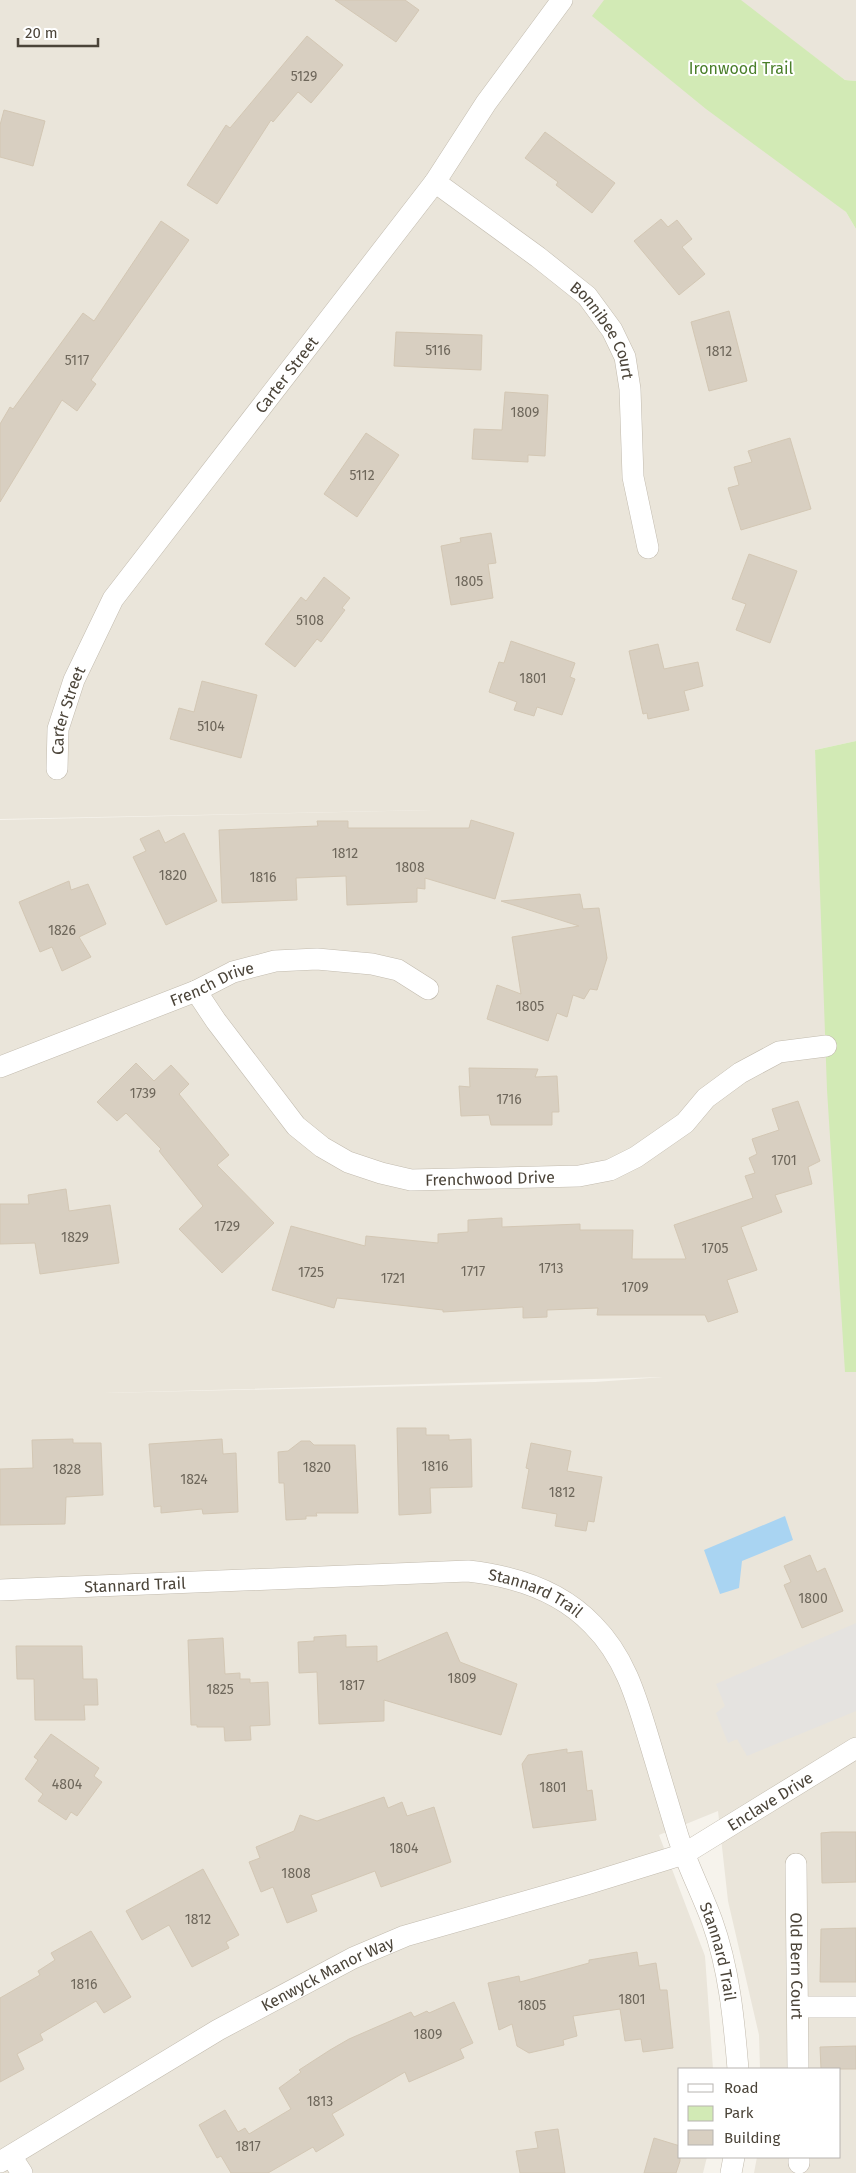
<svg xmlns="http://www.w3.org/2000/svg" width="856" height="2173" font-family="'Fira Sans',sans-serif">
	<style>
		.residential { fill: #eae5da; fill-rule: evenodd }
		.green { fill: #d2eab5 }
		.parking { fill: #e5e3e0 }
		.water { fill: #a9d4f2 }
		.building { fill: #d8cfc1; stroke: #d3c7b4 }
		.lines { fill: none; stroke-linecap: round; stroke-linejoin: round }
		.minor-casing { stroke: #c2bbae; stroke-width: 22 }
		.minor { stroke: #fff; stroke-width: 21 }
		.labels { text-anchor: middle; stroke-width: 4; stroke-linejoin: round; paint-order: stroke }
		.number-label { font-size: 14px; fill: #6e675b }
		.park-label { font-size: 16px; fill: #4a7f2a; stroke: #fff }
		.street-label { font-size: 16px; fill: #4b4439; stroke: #fff }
	</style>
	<rect width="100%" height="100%" fill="#f6f3ec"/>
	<path class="residential" d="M0,0h604l242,212 10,17v512l-41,9 41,622v801h-102l3,-16h83v-88h-80l-1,-34 -31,-134 -10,-90 -59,24 46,121 8,113h-33v88h27l-4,16h-703v-1353l432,-10 -432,9zM663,1377l-68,5 -490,11z
		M739,0h117v81l-11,-1z"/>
	<path class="green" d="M604,0h137l104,80 11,1v148l-10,-17 -140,-103 -114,-93z
		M856,741v631h-11l-18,-282 -12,-340z"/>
	<path class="parking" d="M856,1623v88l-109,45 -10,-17 -9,4 -12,-30 9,-7 -9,-22z"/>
	<path class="water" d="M785,1516l8,24 -51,21 -3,27 -19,6 -16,-44z"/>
	<path class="building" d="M335,0h70l14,10 -23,32z
		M307,36l36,29 -32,38 -13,-11 -25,30 -2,-2 -54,84 -30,-19 39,-60 4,3z
		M4,110l41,11 -12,45 -33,-9v-32z
		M545,132l70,51 -23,30 -36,-28 2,-3 -33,-24z
		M661,219l7,8 9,-7 15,19 -10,8 23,27 -26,21 -45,-54z
		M161,221l28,19 -98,140 5,4 -19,27 -15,-11 -62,102v-78l10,-17 3,2 70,-96 11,8z
		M729,311l18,70 -38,10 -18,-69z
		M396,332l86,3 -1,35 -87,-4z
		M505,392l43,3 -3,61 -17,-1v7l-56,-3 2,-30 28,1z
		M366,433l33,22 -42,62 -33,-23z
		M790,438l21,71 -70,21 -13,-42 11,-3 -5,-18 18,-5 -4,-11z
		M491,533l5,30 -8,1 5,34 -42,7 -10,-59 20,-4 -1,-4z
		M749,554l48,17 -27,72 -34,-13 10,-26 -14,-5z
		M324,577l26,21 -8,10 3,2 -24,32 -4,-3 -22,28 -30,-23 36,-47 5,4z
		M511,641l64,22 -5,14 5,2 -13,36 -25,-8 -3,9 -20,-6 3,-8 -28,-10 10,-30 5,1z
		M658,644l6,25 34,-7 5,24 -19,5 5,19 -41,9 -1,-6 -4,1 -14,-63z
		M202,681l55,14 -16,63 -71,-19 9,-31 15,4z
		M471,820l43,13 -19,66 -70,-21v11l-8,-1v14l-70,3 -1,-29 -50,2 1,22 -75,3 -3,-73 99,-4 -1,-5h31v7h121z
		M159,830l6,13 19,-10 33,68 -51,24 -33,-68 13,-6 -6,-12z
		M69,881l2,9 17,-6 18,40 -27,13 12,20 -29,14 -10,-24 -12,5 -21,-50z
		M580,894l3,15 16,-1 8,50 -10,32 -7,-1 -6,10 -11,-4 -6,22 -10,-4 -9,28 -61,-22 10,-34 24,9 -9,-57 67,-11 -78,-25z
		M136,1063l18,18 17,-16 18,19 -10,10 50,61 -12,10 57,58 -52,50 -43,-44 24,-23 -44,-55 2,-2 -35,-36 -9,8 -20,-19z
		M469,1068l69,1 -3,8 22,-1 2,36h-7v13h-61l-2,-10 -28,1 -2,-30 11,1z
		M798,1101l22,60 -12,6 4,17 -37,11 7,17 -41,15 16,43 -30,10 11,32 -30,10 -3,-7h-108l1,-7 -51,2v7l-24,1v-11l-80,5v-2l-106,-12 -3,10 -62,-18 19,-64 74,20 1,-10 72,7v-9l30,-2v-12l34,-2v9l78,-3v6h53l-1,29h54l-12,-34 79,-27 -8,-22 10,-3 -6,-15 8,-4 -5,-15 27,-9 -7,-21z
		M66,1189l3,22 41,-6 9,58 -79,11 -5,-31 -35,1v-40h29l-1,-9z
		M397,1428h29v7h23v5l22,-1 1,48 -42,1 1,25 -32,2z
		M73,1439v4h28l2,52 -37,2 -1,27 -65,1v-56l33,-1 -1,-28z
		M222,1439l1,15 13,-1 2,59 -35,2 -1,-5 -41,4v-7l-7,1 -5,-63z
		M301,1441h9l4,4h41l3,68h-42l1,3h-11v3l-20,1 -2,-37h-5l-1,-31 10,-1z
		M531,1443l40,8 -4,20 35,6 -8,45 -6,-1 -2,10 -31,-5 2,-12 -35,-6 7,-39 -3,-1z
		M810,1555l7,17 8,-4 18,43 -41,17 -18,-43 7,-3 -7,-16z
		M447,1632l13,30 57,22 -16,51 -117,-35v21l-65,3 -2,-52 -18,1 -1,-31 16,-1v-4l32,-2v12l31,-1v16z
		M223,1638l2,36 15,-1v6h10v4l18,-1 2,43 -20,1 1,14 -26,1 -1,-14h-27v-2h-6l-3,-85z
		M16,1646h66l1,33h14l1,26h-14l1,15h-50l-1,-41h-17z
		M51,1734l48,34 -5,8 8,6 -25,34 -6,-4 -5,8 -28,-19 5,-7 -18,-15 13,-19 -4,-3z
		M567,1749v4l15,-2 5,40 5,-1 4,30 -63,8 -11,-64 6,-9z
		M384,1797l4,11 14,-6 5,14 27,-9 17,55 -70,25 -6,-16 -64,24 6,16 -30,12 -14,-36 -12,5 -12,-30 11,-4 -4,-11 38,-16 6,-16 17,6z
		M832,1832h24v50l-34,1 -1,-50z
		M203,1869l36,66 -13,7 3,6 -37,19 -23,-42 -27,15 -16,-29z
		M856,1928v54h-36l1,-53z
		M91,1931l40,66 -27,16 -8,-12 -56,33 3,6 -26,14 7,15 -24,13v-84l40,-23 -2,-4 17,-11 -4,-7z
		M637,1952l2,14 17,-3 4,27h7l6,58 -30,4 -2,-13 -16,2 -5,-32 -47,7 4,20 -14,4 1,5 -35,8 -12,-7 -5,-22 -13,6 -11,-47 31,-7 1,6 69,-19v-3z
		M454,2002l19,41 -13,6 4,9 -55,24 -4,-10 -73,42 12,21 -28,17 -3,-5 -45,26h-37l-10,-17 -4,2 -18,-33 26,-15 13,22 7,-4 4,6 42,-25 -12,-21 22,-16 -2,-2 31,-20 19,-11 62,-27 3,5 13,-6 2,2z
		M856,2046v23h-35l-1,-22z
		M558,2129l7,44h-45l-4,-22 22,-3 -3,-16z
		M654,2138l26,8v15l-4,12h-32z"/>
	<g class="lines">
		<g class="minor-casing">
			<g id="minor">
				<path id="s1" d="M435,182l103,75 49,39 25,34 13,27 5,32 3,88 15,71"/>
				<path id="s2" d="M57,769l1,-40 16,-49 39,-81 322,-417 51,-79 76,-103"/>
				<path id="s3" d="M196,991l20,30 80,105 26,21 26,15 33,11 30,7 168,-4 31,-6 26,-13 49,-34 21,-25 34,-25 39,-21 47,-6"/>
				<path id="s4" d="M0,1067l196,-76 37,-19 42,-11 42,-2 55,5 26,6 30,19"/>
				<path id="s5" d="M0,1590l468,-19c46,5 92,19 125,54 33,33 44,75 57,118 9,30 18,60 27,90 9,30 24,58 35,88 17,47 22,99 26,148"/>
				<path id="s6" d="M796,1864l2,205"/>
				<path d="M798,2007h58"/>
				<path d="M11,2156l11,17"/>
				<path d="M799,2157v6"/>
				<path id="s7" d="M0,2162l218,-132 135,-72 52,-22 182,-52 97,-30 172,-106"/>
				<path d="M731,2173l3,-16"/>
			</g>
		</g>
		<use href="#minor" class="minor"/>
	</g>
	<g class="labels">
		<g class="number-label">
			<text x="304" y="81">5129</text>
			<text x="438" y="355">5116</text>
			<text x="719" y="356">1812</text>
			<text x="77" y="365">5117</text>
			<text x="525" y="417">1809</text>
			<text x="362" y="480">5112</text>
			<text x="469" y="586">1805</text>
			<text x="310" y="625">5108</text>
			<text x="533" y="683">1801</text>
			<text x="211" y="731">5104</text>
			<text x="345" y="858">1812</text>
			<text x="410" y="872">1808</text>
			<text x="173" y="880">1820</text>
			<text x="263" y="882">1816</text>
			<text x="62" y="935">1826</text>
			<text x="530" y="1011">1805</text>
			<text x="143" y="1098">1739</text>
			<text x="509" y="1104">1716</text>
			<text x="784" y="1165">1701</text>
			<text x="227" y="1231">1729</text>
			<text x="75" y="1242">1829</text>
			<text x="715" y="1253">1705</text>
			<text x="551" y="1273">1713</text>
			<text x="473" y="1276">1717</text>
			<text x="311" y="1277">1725</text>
			<text x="393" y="1283">1721</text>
			<text x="635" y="1292">1709</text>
			<text x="435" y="1471">1816</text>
			<text x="317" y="1472">1820</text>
			<text x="67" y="1474">1828</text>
			<text x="194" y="1484">1824</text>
			<text x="562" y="1497">1812</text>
			<text x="813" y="1603">1800</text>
			<text x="462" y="1683">1809</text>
			<text x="352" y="1690">1817</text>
			<text x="220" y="1694">1825</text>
			<text x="67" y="1789">4804</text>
			<text x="553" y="1792">1801</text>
			<text x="404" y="1853">1804</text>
			<text x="296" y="1878">1808</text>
			<text x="198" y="1924">1812</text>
			<text x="84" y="1989">1816</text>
			<text x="632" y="2004">1801</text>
			<text x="532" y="2010">1805</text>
			<text x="428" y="2039">1809</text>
			<text x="320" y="2106">1813</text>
			<text x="248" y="2151">1817</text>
		</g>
		<g class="park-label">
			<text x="741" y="74">Ironwood Trail</text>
		</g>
		<g class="street-label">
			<text dy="6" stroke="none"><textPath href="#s1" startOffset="228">Bonnibee Court</textPath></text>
			<text dy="6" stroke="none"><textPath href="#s2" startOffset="465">Carter Street</textPath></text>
			<text dy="6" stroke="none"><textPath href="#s2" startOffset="60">Carter Street</textPath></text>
			<text dy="6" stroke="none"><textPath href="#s4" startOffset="228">French Drive</textPath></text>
			<text dy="6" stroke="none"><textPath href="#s3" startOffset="376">Frenchwood Drive</textPath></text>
			<text dy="6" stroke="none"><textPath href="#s5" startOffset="135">Stannard Trail</textPath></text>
			<text dy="6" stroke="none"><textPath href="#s5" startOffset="540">Stannard Trail</textPath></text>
			<text dy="6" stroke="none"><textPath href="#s7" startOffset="856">Enclave Drive</textPath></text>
			<text dy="6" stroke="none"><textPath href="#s5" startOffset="960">Stannard Trail</textPath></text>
			<text dy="6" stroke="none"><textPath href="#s6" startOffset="102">Old Bern Court</textPath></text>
			<text dy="6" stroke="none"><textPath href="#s7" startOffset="378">Kenwyck Manor Way</textPath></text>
		</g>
	</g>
	<rect x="678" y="2068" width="162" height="90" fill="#ffffff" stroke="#b7b4b0"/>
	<rect x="688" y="2084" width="25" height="8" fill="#ffffff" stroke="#b7b4b0"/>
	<text x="724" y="2093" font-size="15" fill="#4b4439">Road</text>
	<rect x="688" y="2106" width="25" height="15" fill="#d2eab5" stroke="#b7b4b0"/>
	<text x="724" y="2118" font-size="15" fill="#4b4439">Park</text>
	<rect x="688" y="2130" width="25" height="15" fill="#d8cfc1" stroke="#b7b4b0"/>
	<text x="724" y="2143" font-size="15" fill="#4b4439">Building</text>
	<path d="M18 38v8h80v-8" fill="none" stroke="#4b4439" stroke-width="2.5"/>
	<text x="25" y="38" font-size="15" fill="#4b4439" stroke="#ffffff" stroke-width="4" paint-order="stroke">20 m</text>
</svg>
